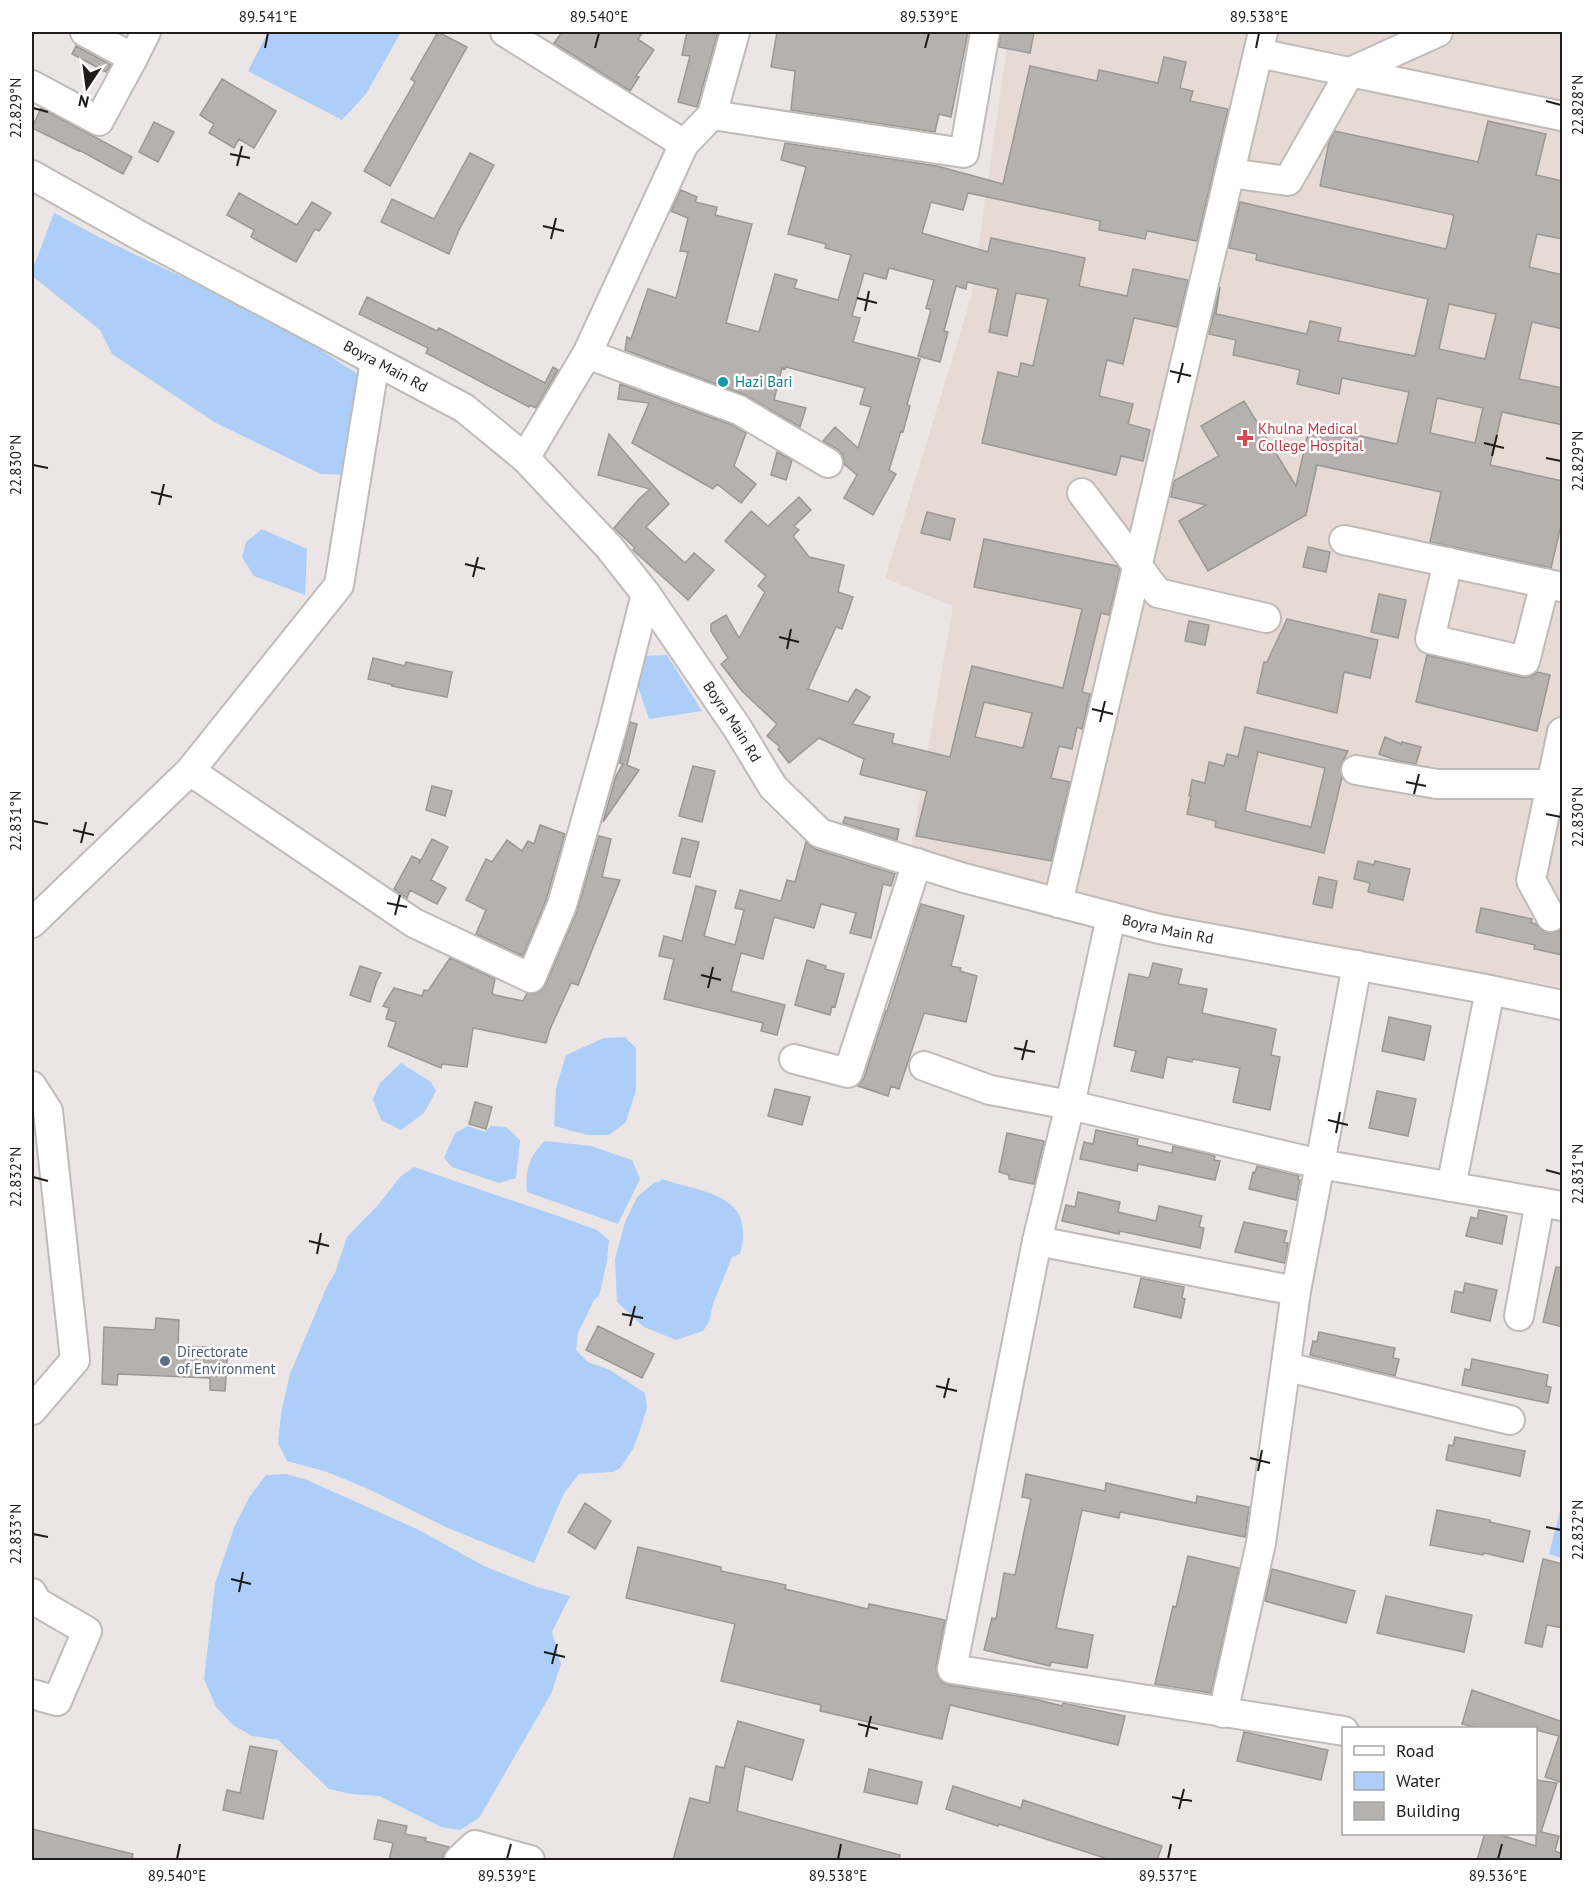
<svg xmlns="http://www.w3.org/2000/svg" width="1594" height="1892" font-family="'PT Sans',sans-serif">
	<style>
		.built { fill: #e7dad5 }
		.water { fill: #adcef8 }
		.building { fill: #b4b1ae; stroke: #9a9894; stroke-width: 1.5; fill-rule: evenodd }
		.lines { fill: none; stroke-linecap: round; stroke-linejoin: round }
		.minor-casing { stroke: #bfbbb9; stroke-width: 32 }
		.minor { stroke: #fff; stroke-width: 28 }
		.ticks { fill: none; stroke: #1f1d1c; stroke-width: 2 }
		.culture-dot { fill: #0f9aa8; stroke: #fff; stroke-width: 2 }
		.health-dot { fill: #e0444e; stroke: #fff; stroke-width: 2 }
		.service-dot { fill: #5c6f8a; stroke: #fff; stroke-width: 2 }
		.labels { text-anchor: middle; stroke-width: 5; stroke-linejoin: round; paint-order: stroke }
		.street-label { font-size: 15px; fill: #1f1d1c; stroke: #fff }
		.culture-label { font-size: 15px; fill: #0d838f; stroke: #fff; text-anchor: start }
		.health-label { font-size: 15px; fill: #be3a42; stroke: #fff; text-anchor: start }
		.service-label { font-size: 15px; fill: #4e5e75; stroke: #fff; text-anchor: start }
		.neatline { fill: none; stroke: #1f1d1c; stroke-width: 2 }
		.ticks-label { font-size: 15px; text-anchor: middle; fill: #1f1d1c }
	</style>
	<rect width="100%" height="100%" fill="#ebe6e5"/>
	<path class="built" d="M1009,32h553v955l-386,-67 -266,-68 43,-246 -68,-28 86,-280z"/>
	<path class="water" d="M268,32h133l-35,62 -24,26 -94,-49z
		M54,213l45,24 185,89 75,49 -9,100 -29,-1 -105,-51 -104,-69 -12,-24 -68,-54v-5z
		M262,529l45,20 -2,46 -51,-19 -12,-19 4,-15z
		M667,655l35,56 -53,8 -11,-32 3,-31z
		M625,1037l11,11v42l-10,32 -17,13h-22l-33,-9 2,-38 10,-33 38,-17z
		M401,1063l30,19 5,9 -12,22 -23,17 -20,-10 -8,-21 7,-16z
		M468,1126l17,6 6,-6 15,1 14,13 -4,38 -17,5 -47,-16 -8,-9 11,-25z
		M545,1141l46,5 41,14 8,19 -22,45 -91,-32c-2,-22 2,-36 18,-51z
		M414,1167l153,52 30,11 12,10 -2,21 -8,35 -5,4 -16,33 -2,17 12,12 22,8 35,23 2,15 -8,25 -6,16 -13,19 -7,4 -34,2 -15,19 -30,70 -86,-35 -82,-40 -39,-16 -40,-11 -9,-18 3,-30 9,-39 37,-88 8,-13 12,-36 32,-33 21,-27z
		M662,1179c42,14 95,15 78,75l-8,3 -19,47 -4,18 -6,9 -27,9 -32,-13 -27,-25 -2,-43 10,-37 12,-25 18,-15h4z
		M286,1474l21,6 112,50 65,36 53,21 33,9 -18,36 9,32 -10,30 -72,124 -19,12 -19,-3 -62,-31 -28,-2 -22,-5 -51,-49 -26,-4 -19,-11 -17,-18 -12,-28 11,-95 20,-59 15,-29 16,-21z
		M1562,1503v55l-13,-4z"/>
	<path class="building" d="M438,32l29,15 -77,139 -26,-15 51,-89 -4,-3z
		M562,32h81l-5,7 16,11 -18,26 3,1 -9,14 -76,-48z
		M687,32h31l-21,75 -19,-5 12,-46 -8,-1z
		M777,32h191l-17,85 -12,-3 -4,18 -144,-22 4,-39 -24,-4z
		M1001,32h33l-4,21 -31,-6z
		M76,46l35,19 -5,7 -34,-18z
		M1164,57l22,5 -6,26 13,3 -3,10 38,8 -31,132 -50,-10 -2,8 -46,-9 1,-9 -132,-28 -5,17 -32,-8 -9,31 66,19 3,-14 94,20 -6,28 48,10 6,-27 55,11 -11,47 -43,-9 -11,46 -16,-4 -8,36 34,8 -5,20 22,6 -7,31 -22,-5 -5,19 -134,-32 16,-71 20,5 3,-14 12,3 15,-67 -32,-6 -9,43 -18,-4 9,-43 -31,-7 -1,7 -10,-3 -12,45 4,1 -8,30 -22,-6 13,-46 -5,-2 8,-28 -45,-12 -3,11 -22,-6 -12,43 8,2 -7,24 67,17 -13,46 3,1 -7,26 -2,-1 -12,39 7,4 -23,41 -29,-17 13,-23 -13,-11 -1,-9 -6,-6 -14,-8 12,-14 23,21 13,-41 -11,-3 5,-16 -79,-21 -1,2 -3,-1 -8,32 32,8 -6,19 -55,-32 -120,-45 2,-13 4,2 17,-50 28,9 12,-46 -8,-1 8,-33 -17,-7 10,-21 16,7 -2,5 22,5 -2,8 37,9 -26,99 33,9 16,-58 22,6 -3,8 44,12 13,-45 -26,-7 1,-4 -38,-10 18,-67 -25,-7 4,-17 152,23 66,18 27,-118 67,15 2,-11 59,13z
		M222,79l54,32 -22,37 -15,-9 -5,9 -25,-15 5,-9 -14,-9z
		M41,108l91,49 -9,17 -44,-24v1l-47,-23z
		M1488,121l58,13 -10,41 27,6v58l-26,-5 -8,33 34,8v54l-31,-7 -13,57 44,9v37l-61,-13 -12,53 73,16v36l-12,51 -121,-26 11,-50 -124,-27 -11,50 -98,56 -29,-50 27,-16 -35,-8 3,-16 45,-25 -18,-30 43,-25 52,85 13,-57 14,4 1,-5 73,16 12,-52 -67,-14 -3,16 -42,-10 3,-14 -67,-15 3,-15 -27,-6 11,-47 -4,27 91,20 3,-13 31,7 -3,13 77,15 13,-57 -172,-39 1,-6 -28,-6 11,-46 206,47 8,-34 -134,-29 9,-44 6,-11 143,31zM1449,304l47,10 -11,45 -46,-10zM1437,398l46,10 -8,35 -45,-10z
		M154,122l20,10 -16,30 -19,-10z
		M470,153l24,12 -35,65 -10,24 -68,-32 11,-23 42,20z
		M239,193l58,32 15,-23 19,11 -12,18 -4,-2 -19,33 -45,-25 3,-7 -27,-15z
		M367,297l70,34 2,-3 106,55 8,-16 5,3 -22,38 -6,-3 -1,2 -103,-54 2,-5 -69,-34z
		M620,384l112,41 14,8 -12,33 22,18 -15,19 -24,-19 -4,5 -81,-46 17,-40 -31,-4z
		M609,434l60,70 -23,23 39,36 9,-10 20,17 -26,30 -55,-50 2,-2 -21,-20 25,-29 11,-10 -52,-14z
		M777,452l15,8 -6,20 -15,-5z
		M799,497l12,13 -17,16 5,4 -6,6 16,21 35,8 -6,27 15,5 -11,32 -6,-2 -28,62 40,13 8,-13 14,8 -18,27 42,10 -2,9 58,14 22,-91 91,22 19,-79 -108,-22 10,-48 133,27 3,4 -11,45 -8,-2 -19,79 8,2 -8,35 -5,-2 -5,22 -13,-3 -8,32 19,4 -19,79 -135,-25 11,-45 -65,-16 -2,-1 4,-15 -45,-21 -30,25 -11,-14 2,-2 -13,-11 10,-12 -35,-33 -21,-27 7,-6 -17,-27v-7l15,-9 13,23 26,-46 -7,-6 8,-10 -41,-35 26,-30 17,15zM984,702l48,11 -9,35 -48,-11z
		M927,512l28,7 -5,21 -29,-7z
		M1308,547l22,5 -4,20 -23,-5z
		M1379,594l27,6 -8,38 -27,-6z
		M1287,619l91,21 -8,38 -26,-6 -7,41 -80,-20 7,-31h3z
		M1189,621l20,4 -4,20 -20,-4z
		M1427,655l94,22h9l8,-5 12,3 -13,56 -121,-29z
		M373,658l32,8 1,-4 46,10 -5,25 -55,-11 1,-1 -25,-6z
		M630,722l7,2 -10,41 12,5 -36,52 13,-46 7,-12 -4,-1z
		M1245,727l103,24 -8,16 2,10 -18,76 -109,-26 1,-6 -29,-7 4,-18h-2l3,-16 13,3 4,-21 15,4 3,-12 11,3zM1258,752l67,16 -14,59 -66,-16z
		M1385,737l16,7 1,-2 19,5 -5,17 -18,-3 -19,-7z
		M693,766l22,5 -13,51 -23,-6z
		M432,786l20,5 -7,25 -19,-6z
		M845,817l54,12 -2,11 -54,-17z
		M540,825l25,9 -19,66 -23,56 -47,-22 10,-24 -20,-10 20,-41 6,3 15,-22 15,11 6,-10 6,3z
		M599,836l12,3 -9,38 18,3 -42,105 -7,-2 -21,46 -4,14 -73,-15 -6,39 -25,-3 -1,4 -53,-22 8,-24 -10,-3 3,-11 -6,-2 11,-18 28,8 2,-6 4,1 22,-33 45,21 -3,14 3,2 28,6 4,-8 6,1 8,-3 5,-7 31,-73z
		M682,838l17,4 -9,35 -17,-4z
		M432,839l16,8 -17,33 15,8 -9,16 -27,-14 -3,8 -13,-9 18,-33 8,4 -1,4z
		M806,842l9,7 80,25 -4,12 -8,-2 -12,54 -21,-5 6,-20 -35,-9 -7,24 -40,-11 -11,42 -22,-6 -10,38 54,14 -8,30 -16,-4 2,-8 -99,-24 10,-40 -15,-3 5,-20 18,5 14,-55 20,5 -12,45 31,9 9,-35 -9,-2 5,-18 41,11 6,-21 8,2z
		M1358,861l16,4 1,-4 35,8 -7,31 -35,-8 2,-9 -16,-4z
		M1319,877l18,4 -5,27 -19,-4z
		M921,904l43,12 -13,50 10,2 -1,3 17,5 -11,46 -42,-9 -25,76 -8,-3 -3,10 -30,-10 6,-8 22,-67h1z
		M1481,908l51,11 -1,4 5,1 7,7 7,2 13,-3v25l-29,-6 1,-4 -59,-13z
		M807,960l19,6 -1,3 19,5 -9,33 -3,-1 -2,9 -35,-10z
		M1153,963l29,6 -4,15 29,5 -5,24 74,16 -5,26 9,2 -10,53 -37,-8 7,-34 -47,-9 -1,3 -25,-5 -4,21 -32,-7 5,-20 -22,-5 15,-72 20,4z
		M360,966l21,7 -5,10 -6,19 -20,-7z
		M1389,1017l42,9 -7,34 -42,-9z
		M775,1089l35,8 -8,28 -34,-9z
		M1377,1091l39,8 -8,37 -39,-8z
		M475,1102l17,5 -6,22 -17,-5z
		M1096,1130l42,9 -1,6 35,8 1,-7 42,10 -1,4 6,1 -5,19 -77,-16 -1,7 -57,-12 4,-17 9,2z
		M1007,1133l37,8 -10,43 -25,-5v-4l-10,-3z
		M1257,1166l42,10 -1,3 2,1 -4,20 -47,-11 4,-17 2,1z
		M1078,1192l42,10 -2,10 38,9 3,-15 43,10 -3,11 5,1 -4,20 -80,-17 -1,3 -57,-13 4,-16 9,2z
		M1479,1210l28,6 -5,28 -36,-8 5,-19 6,2z
		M1244,1222l43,9 -3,11 4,1 -3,20 -50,-11z
		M1556,1267l7,1v59l-20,-5z
		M1141,1278l43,9 -2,11 3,1 -4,19 -47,-11z
		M1465,1283l32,7 -7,31 -39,-9 4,-21 8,2z
		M156,1318l23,2 -1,26 50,2 -3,43 -15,-1v-12l-92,-4 -1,11 -15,-1 2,-57 51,3z
		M598,1326l56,28 -12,24 -56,-28z
		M1319,1332l76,16 -2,10 6,1 -4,17 -85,-21 3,-14 4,1z
		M1472,1359l76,16 -2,11 5,1 -3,16 -86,-18 3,-16 5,1z
		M1455,1437l70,14 -5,25 -74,-16 3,-15 4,1z
		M1026,1474l79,17 1,-8 90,20 1,-7 52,11 -4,30 -125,-25 -1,6 -37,-8 -26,118 37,7 -6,33 -36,-6 -1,4 -66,-16 8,-32 4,1 8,-46 11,2 16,-76 -9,-2z
		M585,1503l26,18 -16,28 -27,-17z
		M1437,1510l53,10v2l40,9 -7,31 -39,-9 -1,2 -53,-10z
		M638,1547l83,20v4l65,14 -1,4 83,20 1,-5 76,16 -9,46 1,9 5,7 7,3 82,13 31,8 1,-3 62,13 -7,29 -168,-40 -8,34 -122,-28 1,-6 -100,-24 14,-57 -109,-26z
		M1188,1556l51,12 -28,125 -56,-9 18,-78 3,1z
		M1543,1559l20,5v64l-16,-3 -5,22 -17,-4z
		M1272,1569l83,22 -9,32 -81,-22z
		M1386,1596l86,19 -8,37 -87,-19z
		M1472,1690l91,32v61l-18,-6 14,-41 -23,-6v-2h-57l-17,-4z
		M738,1721l66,19 -12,40 -47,-14 -8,45 163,44 -1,5h-226l17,-62 19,5 7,-37 8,2z
		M1244,1732l84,18 -7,30 -84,-19z
		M250,1746l27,5 -14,68 -40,-9 4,-20 13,3z
		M869,1769l53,13 -5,22 -53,-12z
		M1536,1780l21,3 -16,49 18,4 -4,15 8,3v6h-86l8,-27h9l42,13z
		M953,1786l68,22 2,-8 139,46 -5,14h-46l-112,-36 -1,2 -52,-17z
		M378,1820l29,6 -2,8 21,4 -1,3 24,6 -6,8v5h-54l4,-17 -19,-4z
		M32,1829l101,25 -1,6h-100z"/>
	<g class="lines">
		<g class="minor-casing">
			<g id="minor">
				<path d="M505,32l179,112"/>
				<path d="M1258,53l304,63"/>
				<path d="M133,58l13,-26"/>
				<path d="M32,85l67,36 34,-63 -48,-26"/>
				<path d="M712,115l252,38 21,-121"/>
				<path d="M1230,173l58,8 62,-109 88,-40"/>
				<path id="s1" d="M32,175l110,62 322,171 61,50 84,89 37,47 92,135 35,58 47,46 144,45 195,51 321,59 82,17"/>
				<path d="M587,354l152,56 89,53"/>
				<path d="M525,458l62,-104 97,-210 28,-29 23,-83"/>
				<path d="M1082,493l76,100 108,25"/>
				<path d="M1344,540l218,47"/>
				<path d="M1448,562l-18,77 95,22 20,-78"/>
				<path d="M1356,770l81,14h114"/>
				<path d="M190,771l149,-186 36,-224"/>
				<path d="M1058,903l205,-871"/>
				<path d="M1111,917l-41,188 -33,136 -85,428 392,62"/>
				<path d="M1551,917l-20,-37 31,-148"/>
				<path d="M32,923l158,-152 224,152 117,55 31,-73 50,-177 34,-134"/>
				<path d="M1357,965l-37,199 242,42"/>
				<path d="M794,1059l54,14 69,-210"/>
				<path d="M924,1066l66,24 80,15 250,59 -24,127 -35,252 -38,170"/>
				<path d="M32,1086l16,25 27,249 -43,50"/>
				<path d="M1451,1187l39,-197"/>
				<path d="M1037,1241l259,50"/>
				<path d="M1519,1316l21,-114"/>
				<path d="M1287,1367l223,53"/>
				<path d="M32,1593l5,9 50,29 -30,70 -25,-7"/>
				<path d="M459,1860l16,-15 55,15"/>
			</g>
		</g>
		<use href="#minor" class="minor"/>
	</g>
	<path class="ticks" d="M265,48l3,-15M595,48l4,-15M925,48l4,-15M1256,48l3,-15M1546,101l15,4M33,108l15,4M230,154l20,4M237,166l5,-20M543,226l21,5M551,239l5,-21M857,298l20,5M865,311l4,-20M1170,371l21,5M1178,383l5,-20M1484,443l20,5M1492,456l5,-21M1546,458l15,3M33,465l15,3M151,492l21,5M159,505l5,-21M465,564l20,5M473,577l5,-20M779,637l20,5M787,649l4,-20M1092,709l21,5M1100,722l5,-21M1406,782l20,4M1414,794l5,-20M1546,814l15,3M33,821l15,3M73,830l21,5M81,843l5,-21M387,903l20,4M395,915l5,-20M701,975l20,5M708,988l5,-21M1014,1048l21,4M1022,1060l5,-20M1328,1120l20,5M1336,1133l4,-21M1546,1170l15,4M33,1177l15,4M309,1241l20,5M317,1254l4,-21M622,1314l21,4M630,1326l5,-20M936,1386l21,5M944,1398l5,-20M1250,1458l20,5M1258,1471l4,-21M1546,1527l15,3M33,1534l15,3M231,1579l20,5M239,1592l4,-20M544,1652l21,5M552,1664l5,-20M858,1724l20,5M866,1737l5,-21M1172,1797l20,4M1179,1809l5,-20M177,1859l3,-15M507,1859l4,-15M838,1859l3,-15M1168,1859l3,-15M1498,1859l4,-15"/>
	<circle class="culture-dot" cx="723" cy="382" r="6"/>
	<path class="health-dot" d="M1242 429h6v6h6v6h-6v6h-6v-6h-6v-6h6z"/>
	<circle class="service-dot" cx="165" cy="1361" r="6"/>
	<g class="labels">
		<g class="street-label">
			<text dy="5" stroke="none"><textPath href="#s1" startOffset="402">Boyra Main Rd</textPath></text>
			<text dy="5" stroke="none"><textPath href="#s1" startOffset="906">Boyra Main Rd</textPath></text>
			<text dy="5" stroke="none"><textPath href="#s1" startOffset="1410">Boyra Main Rd</textPath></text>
		</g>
		<g class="culture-label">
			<text x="735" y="387">Hazi Bari</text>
		</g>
		<g class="health-label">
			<text x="1258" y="434">Khulna Medical<tspan x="1258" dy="17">College Hospital</tspan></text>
		</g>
		<g class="service-label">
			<text x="177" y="1357">Directorate<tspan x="177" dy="17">of Environment</tspan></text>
		</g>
	</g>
	<rect width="1594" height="1892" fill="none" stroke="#ffffff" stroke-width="66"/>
	<rect x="1342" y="1727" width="195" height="108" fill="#ffffff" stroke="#a5a5a4" stroke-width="1.5"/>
	<rect x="1354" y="1746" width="30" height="9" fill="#ffffff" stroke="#a5a5a4" stroke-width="1.5"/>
	<text x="1396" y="1757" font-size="18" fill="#1f1d1c">Road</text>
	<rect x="1354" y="1772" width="30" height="18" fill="#adcef8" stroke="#a5a5a4" stroke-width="1.5"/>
	<text x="1396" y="1787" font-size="18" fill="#1f1d1c">Water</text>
	<rect x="1354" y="1802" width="30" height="18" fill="#b4b1ae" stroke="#a5a5a4" stroke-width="1.5"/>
	<text x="1396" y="1817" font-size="18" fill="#1f1d1c">Building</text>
	<g transform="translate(87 87) rotate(193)" stroke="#ffffff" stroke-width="4.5" paint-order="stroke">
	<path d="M0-4.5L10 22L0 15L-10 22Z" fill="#1f1d1c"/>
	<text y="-9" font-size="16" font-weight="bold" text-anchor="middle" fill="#1f1d1c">N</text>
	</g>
	<rect x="33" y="33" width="1528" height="1826" class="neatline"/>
	<g class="ticks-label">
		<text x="268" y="22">89.541°E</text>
		<text x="599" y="22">89.540°E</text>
		<text x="929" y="22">89.539°E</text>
		<text x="1259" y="22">89.538°E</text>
		<text transform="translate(1578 105) rotate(-90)" y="5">22.828°N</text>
		<text transform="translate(16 108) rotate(-90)" y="5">22.829°N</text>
		<text transform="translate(1578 461) rotate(-90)" y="5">22.829°N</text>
		<text transform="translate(16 465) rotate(-90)" y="5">22.830°N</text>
		<text transform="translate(1578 817) rotate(-90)" y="5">22.830°N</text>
		<text transform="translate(16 821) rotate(-90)" y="5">22.831°N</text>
		<text transform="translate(1578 1174) rotate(-90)" y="5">22.831°N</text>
		<text transform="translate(16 1177) rotate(-90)" y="5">22.832°N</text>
		<text transform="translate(1578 1530) rotate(-90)" y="5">22.832°N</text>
		<text transform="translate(16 1534) rotate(-90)" y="5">22.833°N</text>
		<text x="177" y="1881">89.540°E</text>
		<text x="507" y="1881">89.539°E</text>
		<text x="838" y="1881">89.538°E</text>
		<text x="1168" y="1881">89.537°E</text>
		<text x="1498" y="1881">89.536°E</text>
	</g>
</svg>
